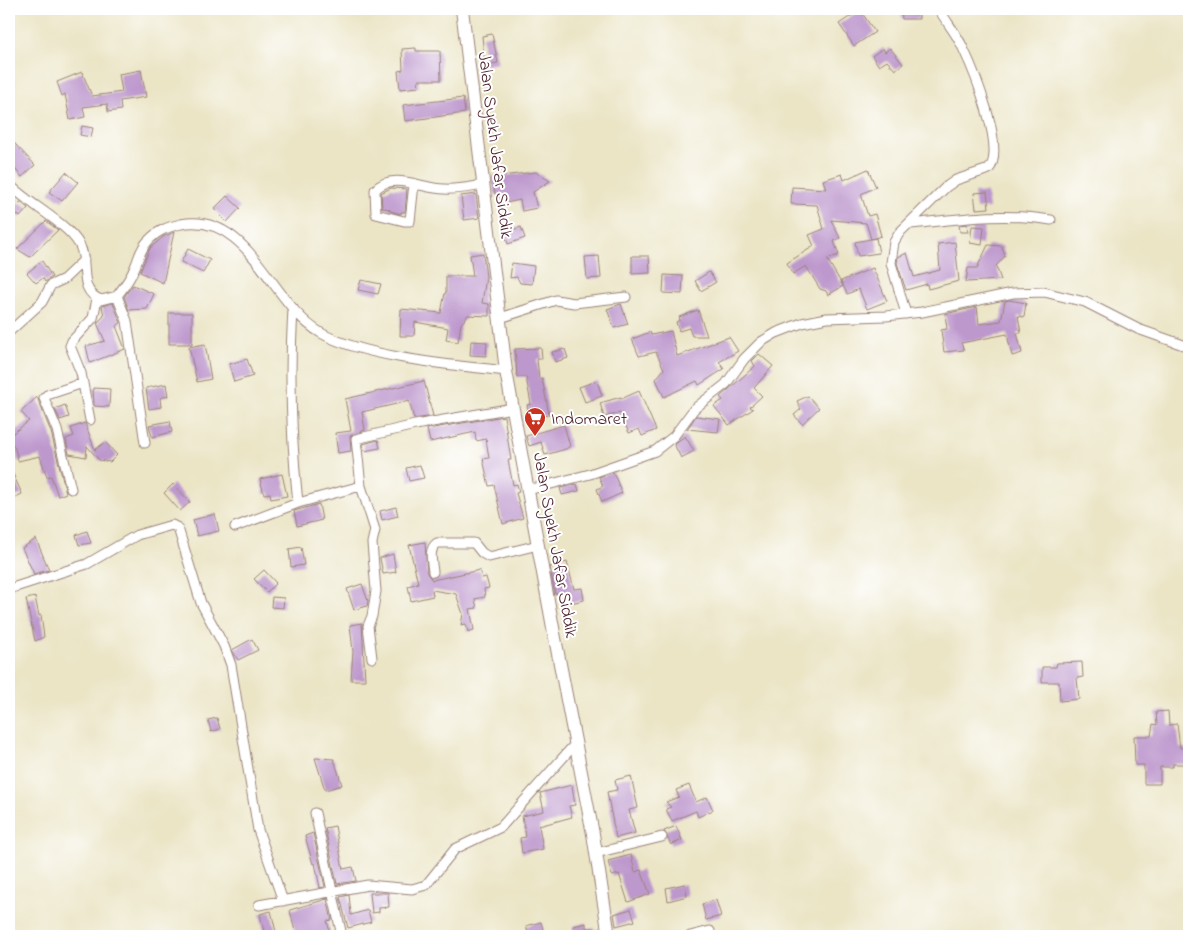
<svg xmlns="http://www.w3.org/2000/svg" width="1198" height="945" font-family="'Indie Flower',sans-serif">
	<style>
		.building { fill: #bd98cd }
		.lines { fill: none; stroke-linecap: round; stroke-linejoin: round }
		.street-casing { stroke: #9a8278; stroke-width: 11 }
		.secondary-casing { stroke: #9a8278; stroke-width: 14 }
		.street { stroke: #fff; stroke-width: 9 }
		.secondary { stroke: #fff; stroke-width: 12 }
		.labels { text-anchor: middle; stroke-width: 4; stroke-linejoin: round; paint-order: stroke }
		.street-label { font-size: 18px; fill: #4a1f2b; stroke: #fff }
		.poi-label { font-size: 18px; fill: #4a1f2b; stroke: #fff; text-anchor: start }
	</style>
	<rect width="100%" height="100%" fill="#fff"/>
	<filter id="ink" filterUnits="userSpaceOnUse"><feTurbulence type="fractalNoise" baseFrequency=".02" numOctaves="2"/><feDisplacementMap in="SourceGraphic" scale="10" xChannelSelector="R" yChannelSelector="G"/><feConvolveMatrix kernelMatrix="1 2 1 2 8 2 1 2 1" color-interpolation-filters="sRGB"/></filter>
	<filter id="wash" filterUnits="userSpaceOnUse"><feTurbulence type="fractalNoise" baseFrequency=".0096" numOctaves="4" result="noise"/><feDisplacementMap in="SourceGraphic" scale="20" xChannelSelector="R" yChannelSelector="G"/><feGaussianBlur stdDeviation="1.12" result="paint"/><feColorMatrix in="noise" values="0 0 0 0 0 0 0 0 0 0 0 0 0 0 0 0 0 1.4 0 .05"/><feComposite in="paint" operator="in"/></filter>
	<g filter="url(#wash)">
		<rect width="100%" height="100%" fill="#ebe5c6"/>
		<g id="blocks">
			<path class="building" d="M901,9h18v10h-17z
				M860,10l15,22 -21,14 -15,-22z
				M492,34l6,29 -13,2 -3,-29z
				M416,48v3h24l1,29h-23l1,7 -19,2 -2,-18 5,-1 -1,-21z
				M883,48l2,4 5,-4 13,16 -8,6 -8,-9 -8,5 -7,-10z
				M141,70l5,27 -26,4 1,9 -13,2 -1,-8 -24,3 2,10 -15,3 -5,-26 -3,2 -5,-14 25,-10 10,24 30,-4 -3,-18z
				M463,98l2,15 -60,8 -2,-16z
				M82,126l11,2 -2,9 -11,-2z
				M14,143l21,22 -13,12 -13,-15v-14z
				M868,169l8,18 -15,7 7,22 7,-2 6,22 -10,3 -5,-16 -35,-3 9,18 -6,3 5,14 -12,4 16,27 -15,9 -2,-4 -6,-2 -14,-23 -13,8 -6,-11 27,-17 -5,-11 15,-6 -7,-24 -26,-1 1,-17 34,2 -3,-9 19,-6 2,6z
				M66,172l12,10 -16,19 -13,-9z
				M536,172l14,9 -17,11 4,16 -15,3 -2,-11 -19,4 -2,-9 -4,-1 -3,-17z
				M391,188l16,1 -2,23h-4v2l-10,-3 -2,-2 -7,-1 -1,-15z
				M987,192l2,16 -13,1 -2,-16z
				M476,194l3,24 -15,2 -3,-24z
				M9,195l10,9 1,-2 8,6 -8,9 -11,-10z
				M227,196l13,12 -13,14 -13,-13z
				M46,221l12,9 -28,27 -13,-8z
				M967,224l1,8h-8l-1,-7z
				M972,226l12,1 -2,18 -12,-2z
				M521,227l4,11 -17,6 -4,-12z
				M174,232l-11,51 -23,-11 10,-24 13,-11z
				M876,238l3,15 -21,3 -3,-14z
				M955,242l4,39 -31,8 -1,-5 -21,6 -9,-27 1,-6 9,-4 7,24 26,-7 -2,-26z
				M988,245l14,1 3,10 -9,10 5,14 -35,2 2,-14h9z
				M188,249l22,11 -7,13 -22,-11z
				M483,253l3,24 -4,26 7,1v12l-21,-1 -7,9 -3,18 -12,-2 2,-12 -33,-6 -1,14h-14l1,-27 40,4 4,-20h1v-17h27l-3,-21z
				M599,256l2,22 -14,1 -2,-22z
				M632,256h17l1,17 -18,1z
				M42,261l10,16 -7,5 -2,-4 -7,5 -9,-10z
				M512,263l22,3 -2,18 -12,-1 -3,-6 -7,1z
				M873,268l14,33 -20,8 -8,-20 -12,5 -6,-13z
				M709,272l7,10 -15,9 -6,-10z
				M664,275l19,1 -1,18 -19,-1z
				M361,280l20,4 -3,10 -20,-4z
				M133,285l21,9 -7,15 -18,1 -5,-13z
				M1009,300l17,3 -2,14 -6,-1 3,17h-4l5,20 -10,3 -5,-22 -46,9 3,7 -20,2 -3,-22 6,-1 -2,-15 32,-7 2,17 22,-3 4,-20z
				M113,303l8,20 -5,3 9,23 -35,14 -4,-17 19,-5 -8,-18 7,-7 -2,-10z
				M621,304l7,20 -14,4 -7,-19z
				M698,310l9,26h-15l-3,-8 -10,3 -3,-9 4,-2 -1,-3z
				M169,313h23v31h-23z
				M671,331l6,25 52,-19 9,14 -19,11 5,7 -25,16 -2,-4 -33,16 -8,-18 8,-10 -8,-17 -17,4 -7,-17 18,-7 1,3z
				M471,341l16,1 -1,14 -16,-1z
				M205,344l6,35 -14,3 -8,-35z
				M541,348l1,11h-5l2,20 3,-1 7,37 -19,4 -3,-14 4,-1 -5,-27h-9l-2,-28z
				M565,349l3,9 -13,4 -3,-10z
				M759,354l14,12 -19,22 8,8 -12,11 3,2 -24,16 -15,-19 9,-6 -3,-3 35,-31 -3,-5z
				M247,359l6,17 -19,6 -5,-18z
				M424,381l9,35 -19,3 -5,-18 -47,11 3,18 -15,6 1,15 -13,2 -3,-20 16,-2 -6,-32z
				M597,381l5,15 -17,6 -6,-15z
				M166,384l2,12 -8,2 1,9 -12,2 -3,-21z
				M93,388l17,1 -1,18 -15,-1z
				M639,391l17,39 -14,6 -3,-7 -10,4 -9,-20 -16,4 -4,-14 21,-6v2z
				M808,396l11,12 -17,16 -8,-9 7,-6 -4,-8z
				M37,397l14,35 15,61 -8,3 -7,-20 -4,1 -7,-21 -22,5 -3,-13 -6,-8v-4l20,-15 -8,-9z
				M65,405l4,12 -9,3 -5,-11z
				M504,416l7,44h-3l5,25 4,-1 2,8 -3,1 7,25 -20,6 -9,-39 -5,1 -6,-27 6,-1 -3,-19 -10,2 -1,-9 -45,10 -3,-13z
				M696,416l24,3 -2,13 -31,-3z
				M170,421l2,11 -20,5 -3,-12z
				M85,423l10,27 10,-8 12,13 -7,7 -11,-2 -12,-14 -1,11 -17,-3 -3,-15 8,-3 -3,-8z
				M564,425l6,21 -4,3 -21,6 -4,-13 -12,4 -3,-10z
				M685,436l9,15 -13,7 -7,-14z
				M378,440l2,8 -16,3 -1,-7z
				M9,465l13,29 -13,6z
				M420,465l4,13 -15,3 -3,-13z
				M613,472l9,21 -20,9 -5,-13 6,-3 -4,-9z
				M282,474l5,22 -16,3 -1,-6 -6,1 -4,-15z
				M173,484l17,18 -10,9 -16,-18z
				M577,484l2,7 -17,4 -2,-7z
				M319,504l3,16 -25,6 -3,-15z
				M396,507l2,9 -16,4 -2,-9z
				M215,514l4,17 -22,5 -4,-16z
				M87,531l4,12 -12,2 -3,-10z
				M36,539l13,31 -15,4 -12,-26z
				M425,542l2,31 5,7 48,-10 2,8 4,-1 3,11 -5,1 1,8 -10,2 2,9 -7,1 4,21 -6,2 -2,-8 -5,1 2,-11 -7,-20 -24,-4 1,6 -22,5 -3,-15 10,-3 -9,-38z
				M301,547l3,18 -13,2 -2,-18z
				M393,554l3,18 -13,2 -3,-16z
				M567,562l7,27 8,-1 2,12 -18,4 -2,-12 -9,2 -5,-27z
				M264,570l12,13 -9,9 -13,-13z
				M362,584l6,17 -1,5 -13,4 -7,-21z
				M35,597l4,19 2,-1 3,22 -9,4 -9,-42z
				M272,597l12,1 -1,10 -12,-1z
				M362,623l3,57h-14l2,-29 -3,-26z
				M252,639l6,11 -20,10 -6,-10z
				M1082,662l1,15 -6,1 2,21 -19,2 -1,-19h-17v-15h14l1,-4z
				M1168,711l1,14 8,-1 3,24h7l-1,16h-13v3h-13v17h-16v-19h-9l-1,-29h17l2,-12 4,1 -1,-13z
				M217,718l3,11 -9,3 -3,-12z
				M315,758l19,1 8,26 -17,5z
				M631,776l7,32 -9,2 6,23 -19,5 -9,-46 10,-2 -2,-10z
				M572,785l3,20 -6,1 3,11 -33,9 4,23 -21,4 -2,-15 6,-1 -4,-21 22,-5 -4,-18z
				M689,785l7,17 11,-5 6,13 -15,7 -2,-6 -24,10 -6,-12 5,-2 -5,-5 13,-5 -3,-7z
				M335,826l8,43 10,-2 3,14 -19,3 -12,-56z
				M676,826l6,14 -11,5 -7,-14z
				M313,833l12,54 -5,1 -5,-25 -2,1 -8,-28z
				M631,855l4,17 6,-2 9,24 -22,8 -9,-28 -7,2 -4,-15z
				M685,884l2,12 -19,5 -2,-13z
				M370,893h18l1,14 -10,1v4l-7,1z
				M349,895l2,20 17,-5 3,12 -23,6 -8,-31z
				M327,899l5,21 -5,1 4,15h-35l-6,-26z
				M716,900l5,16 -15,4 -4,-16z
				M631,909l4,12 -19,5 -2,-12z
				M271,911l6,25h-12l-5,-22z
				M541,922l4,14h-16l-3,-10z
				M586,923v5h7l7,4 1,4h-26l-2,-10z"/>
		</g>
	</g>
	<g filter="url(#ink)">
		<use href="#blocks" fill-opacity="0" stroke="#9a8278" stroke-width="1"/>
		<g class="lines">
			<g class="street-casing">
				<path id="street" d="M9,184c18,19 58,39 70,60 11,19 -3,46 22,56l16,-4c7,-9 14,-18 18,-29 4,-9 5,-18 13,-26 10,-11 20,-14 33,-17 69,-13 90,81 140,109 44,25 133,32 185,38
					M414,184l-4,37h-6l-28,-7 -1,-24c17,-19 48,-1 69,-1 13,1 26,-2 40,-4
					M910,224c48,-5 93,-12 141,-4
					M117,296l10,25 18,122
					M293,308c-4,66 -2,130 5,195
					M906,314l-15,-51 3,-21 6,-10 46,-45 10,-7 33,-11c17,-20 -15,-98 -26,-121 -6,-14 -17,-26 -24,-39
					M500,318l56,-18 18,3 52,-6
					M9,332l33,-30 9,-17 13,-6 20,-19
					M90,420l-9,-47 -11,-27 2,-5 21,-23 4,-19
					M71,489l-14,-59 -13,-32 3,-3 36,-12
					M528,490l62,-16 65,-23 19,-15 20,-27 32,-25 18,-25 17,-17 15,-9 26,-10 25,-5 59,-2 36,-4 91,-19 31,-1 41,10 53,27 51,18
					M235,527l63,-24 63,-17
					M433,572c-1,-10 -5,-23 4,-29h37l8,10 7,4 49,-12
					M9,589l78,-25 50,-29 35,-10 6,3 23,75 23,43 7,19 27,165 25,71
					M372,658l-4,-32 4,-10 4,-25 -4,-48 3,-13 -14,-44 -5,-47 59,-14 98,-17
					M315,813l27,123
					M596,853l66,-16
					M259,905l109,-20 44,4 14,-4 29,-36 46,-22 75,-84
					M690,936l20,-5"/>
			</g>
			<g class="secondary-casing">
				<path id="secondary" d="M462,9l44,362 48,262 39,201 16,102"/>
			</g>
			<use href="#street" class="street"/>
			<use href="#secondary" class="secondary"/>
		</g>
	</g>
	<defs>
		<g id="supermarket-pin" transform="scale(1.125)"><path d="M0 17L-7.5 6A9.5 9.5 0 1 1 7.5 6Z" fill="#c8321e" stroke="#fff"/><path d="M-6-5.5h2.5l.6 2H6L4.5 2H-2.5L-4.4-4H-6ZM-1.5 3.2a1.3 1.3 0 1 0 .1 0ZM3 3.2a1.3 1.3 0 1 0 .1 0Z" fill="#fff"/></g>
	</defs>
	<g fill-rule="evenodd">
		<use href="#supermarket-pin" x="535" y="418"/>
	</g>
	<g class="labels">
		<g class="street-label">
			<text transform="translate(496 145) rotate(83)" y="6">Jalan Syekh Jafar Siddik</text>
			<text transform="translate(556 545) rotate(80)" y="6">Jalan Syekh Jafar Siddik</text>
		</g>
		<g class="poi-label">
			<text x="551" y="424">Indomaret</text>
		</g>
	</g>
	<rect width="1198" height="945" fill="none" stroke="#fff" stroke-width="30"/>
</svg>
